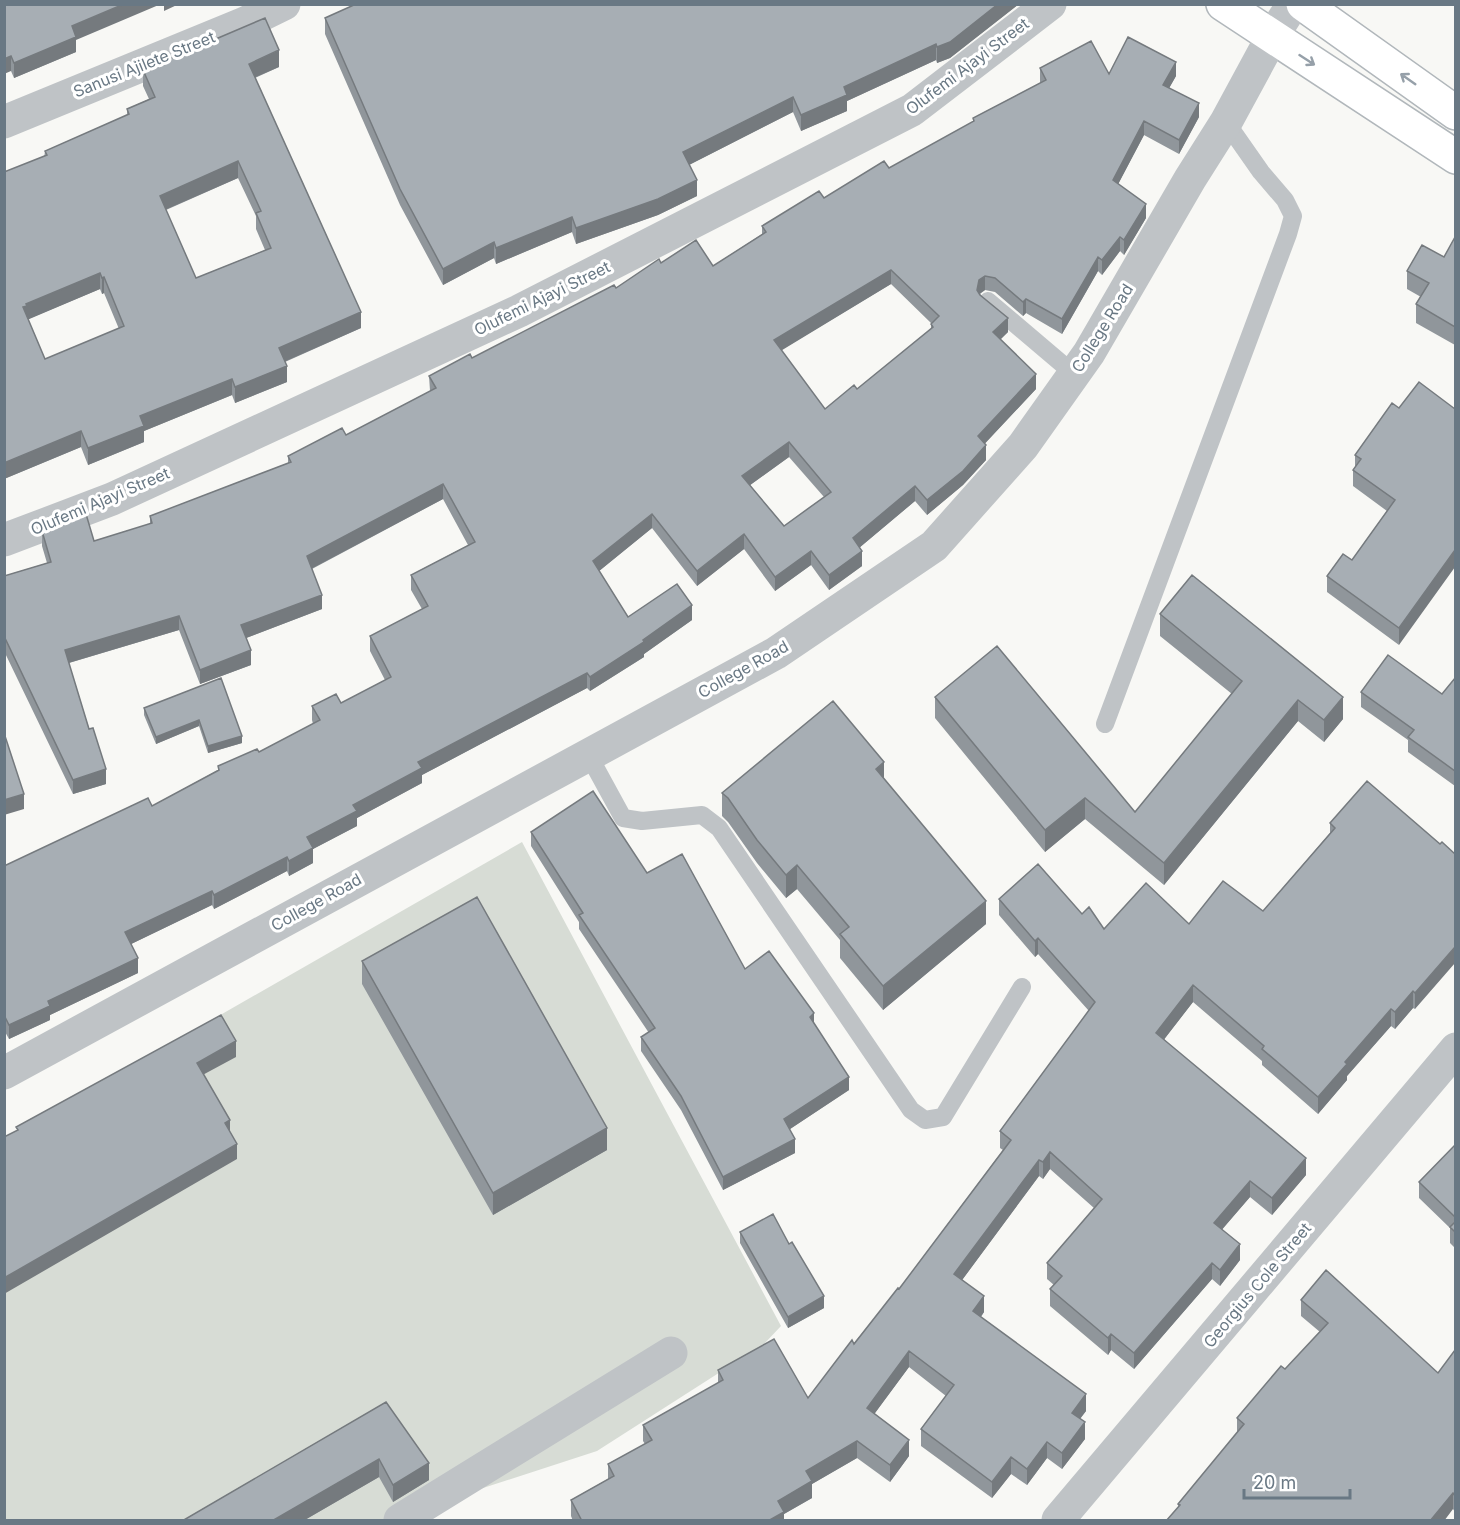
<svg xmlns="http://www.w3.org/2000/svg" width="1460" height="1525" font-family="Inter,sans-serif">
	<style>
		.green { fill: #d7dcd5 }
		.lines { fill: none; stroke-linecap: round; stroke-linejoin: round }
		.secondary-casing { stroke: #b1b7bb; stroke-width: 36 }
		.service { stroke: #bfc3c6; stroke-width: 18 }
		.minor { stroke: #bfc3c6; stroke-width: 33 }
		.secondary { stroke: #fff; stroke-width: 33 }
		.wall { fill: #90969b; fill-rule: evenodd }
		.shaded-wall { fill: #757a7e }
		.building { fill: #a7aeb4; stroke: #757a7e; stroke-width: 1.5; fill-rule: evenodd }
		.oneway { stroke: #96a0a9 }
		.labels { text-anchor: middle; stroke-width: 6; stroke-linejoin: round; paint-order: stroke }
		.street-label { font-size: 16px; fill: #697884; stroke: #fff }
	</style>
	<rect width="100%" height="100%" fill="#f8f8f5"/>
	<path class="green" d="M522,842l259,484 -17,18 -167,107 -194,63 -15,6h-383l-1,-381z"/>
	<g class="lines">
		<g class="secondary-casing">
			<path id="secondary" d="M1223,4l233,153
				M1303,4l153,109"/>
		</g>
		<path class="service" d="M988,301l86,73
			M1105,724l183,-490 5,-18 -8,-16 -24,-28 -35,-50
			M588,754l35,64 19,3 60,-6 17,13 192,282 14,10 18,-3 79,-130"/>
		<path class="minor" d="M4,122l241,-99 39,-19
			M4,540l108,-41 407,-188 393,-201 138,-106
			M4,1073l772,-420 158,-107 89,-100 66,-93 101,-174 36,-57 46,-85 21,-33
			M400,1520l271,-167
			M1058,1520l398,-471"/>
		<use href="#secondary" class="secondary"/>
	</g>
	<path class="wall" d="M4,4l72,36v12l-62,26 -3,-7z
		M356,4h663l-69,54 -13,5 -1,-3 -89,41v10l-46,20 -8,-19 -104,53 8,31 -39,19 -82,29 -4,-12 -76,32 -2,-6 -51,27 -43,-80 -75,-171v-16z
		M279,67l-24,11 106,250 -76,34 2,20 -52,21 -3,-8 -88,36v11l-56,23 -7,-18 -77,32 41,-328 82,-36v-6l22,-10 -6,-13v-16zM238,178l18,38v13l9,21 -69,28 -30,-68zM100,289l2,5 2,-1 15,36 -74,30 -17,-40z
		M1040,68l69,6 67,2 -7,12 30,29 -20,37 -35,-19 -26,49 28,34 -22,37 -4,-4 -18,24 -4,-4 -36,63 -36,-21 -3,3 -28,-24 -10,-2 -5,4 28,38 -8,7 36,50 -52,55 2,16 -23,25 -36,30 -12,-14 -56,47 3,18 -33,24 -18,-25 -36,26 -31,-42 -47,37 -45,-58 -53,43 29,46 64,3 -48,34v3l-54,34 -3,-3 -165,87v8l-65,35v8l-44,23v14l-24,13 -2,-5 -73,38 -2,-4 -81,39 7,29 -88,42v5l-41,19 -5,-9v-164l148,-60 66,-36v-4l41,-14 54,-28 -1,-4v-14l29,-3 44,-23 -15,-29v-15l52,-27 -11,-19v-15l57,-30 -25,-46 -131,70 10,40 -76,29 5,27 -51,19 -21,-54 -110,33 37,121 -33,10 -69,-143v-75l43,-13 -5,-17v-15l52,10 56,-17v-8l138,-53v-7l58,-21 84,-44 -1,-15 43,-18 144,-70 45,-25 52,3 49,-32v-8l127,-58 84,-46v-4l67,-35zM891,284l40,39v6l-74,60 -32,20 -44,-59zM789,457l35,40 -40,29 -34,-41z
		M1455,237v108l-39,-22v-19l5,-7 -14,-8v-18l37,-14z
		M1419,382l-20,263 -72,-53v-16l25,-16 35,-49 -34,-25v-16l2,-3v-12l44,-47z
		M1160,614l183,105 -19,23 -26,-21 -134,164 -79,-66 -40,33 -110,-134v-21l200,115 97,-118 -72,-58z
		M221,678l21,65 -34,10 -9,-27 -43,18 -12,-29v-7z
		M1455,678v108l-47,-34v-12l-47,-33v-15l81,2z
		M884,779l102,145 -103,86 -43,-52v-18l-43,-51 -11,9 -29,-35 -29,-41 -6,-6v-23z
		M1330,823l110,21 -25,165 -2,-1 -18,21 -4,-3 -44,50v4l-29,34 -56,-49v-4l-69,-59 -29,37 142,136 -34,40 -22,-18 -28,32 18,31 -20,26 -8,-7 -78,90 -23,-19 -3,5 -58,-49v-17l4,-4 -7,-6v-16l47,-55 -44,-39 -7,10 -4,-3 -77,104 22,32 -3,5 105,94 -6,8 5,20 -23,30 -15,-11 -20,27 -16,-11 -19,24 -71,-52v-17l25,-33 -37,-29 -35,47 35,42 -19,26 -33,-24 -45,26v14l-28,16v7h-211l-2,-5v-16l37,-21v-15l37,-20 -2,-3v-16l75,-42v-13l90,28 91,-109 104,-139 -3,-2v-17l89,-120 -51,-57 -3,3 -36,-42v-16l83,15 22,15 85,-5 74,-13 67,-78z
		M531,832l116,41 98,96 69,55 35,66 -59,39 5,24 -72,37 -42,-80 -40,-59v-14l8,-4 -70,-104v-7l-48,-76z
		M362,961l245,189 -114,65 -131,-231z
		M1455,1147v101l-5,-5v-15l-31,-30v-16z
		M740,1232l84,76 -36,20 -48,-85z
		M1301,1300l137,73 17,-23v162l-2,-3 -275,-2v-3l59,-71v-15l48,-49 35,-37 -19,-16z
		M386,1402l43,78 -36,22 -14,-25 -76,44h-121z"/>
	<path class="shaded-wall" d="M124,4h37l-85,36v12l-62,26v-15l58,-37z
		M164,4h15l-15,7z
		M998,4h21l-69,54 -13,5v-16z
		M936,44v16l-89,41v10l-46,20v-16l43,-28z
		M279,50v17l-30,13v-16z
		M11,56v15l-7,3v-15z
		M1176,62v14l-13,23v-14z
		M793,97v15l-110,56v-16z
		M1199,103v14l-20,37v-14z
		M1144,121v14l-31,59v-14z
		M238,161v17l-78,34v-16z
		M697,180v16l-39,19 -82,29v-16z
		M1146,204v14l-22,37v-15z
		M572,217v15l-76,32v-16z
		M1120,237v14l-18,24v-15z
		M494,242v16l-51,27v-16z
		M1098,257v14l-36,63v-15z
		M891,270v14l-117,71v-15z
		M100,273v16l-73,31 -4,-13 3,-3z
		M985,276v14l-6,4 -2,-4 2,-10z
		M104,277v16l-2,1v-16z
		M1026,299v14l-3,3v-14z
		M361,312v16l-82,36v-16z
		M1008,318v14l-15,15v-15z
		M287,366v16l-52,21v-16z
		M1036,374v15l-58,62v-15z
		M232,379v16l-88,36v11l-56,23v-17l52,-32z
		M81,431v16l-77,32v-16z
		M789,442v15l-47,34v-15z
		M986,445v15l-23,25 -36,30v-15z
		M443,484v15l-136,72v-15z
		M915,486v15l-62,52v-15z
		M652,514v14l-59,48v-15z
		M744,534v15l-47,37v-15z
		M1455,550v17l-56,78v-17z
		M811,551v14l-36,26v-14z
		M862,551v15l-33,24v-15z
		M322,595v14l-81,31v-15z
		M692,605v15l-48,34v3l-54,34v-14z
		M179,616v14l-114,34v-14z
		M251,650v15l-51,19v-14z
		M587,673v15l-165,87v8l-65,35v8l-44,23v14l-24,13v-15l18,-24 46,-32 65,-43z
		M1343,697v22l-19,23v-22z
		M1298,700v21l-134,164v-22z
		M199,720v6l-43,18v-7z
		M242,736v7l-34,10v-7z
		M884,762v24l-8,-17z
		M106,769v15l-33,10v-14z
		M24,794v15l-20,6v-15z
		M1085,798v21l-40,33v-22z
		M287,857v14l-73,38v-14z
		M797,865v24l-11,9v-23z
		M212,891v14l-87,42v-15z
		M986,901v23l-103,86v-24z
		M1038,938v16l-3,3v-16z
		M1455,947v16l-40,46v-16z
		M138,958v15l-88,42v5l-41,19v-14l39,-24z
		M1193,985v17l-37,48v-17z
		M1413,991v17l-18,21v-17z
		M1391,1009v17l-44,50v4l-29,34v-17l27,-35z
		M814,1013v14l-4,-10z
		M236,1041v16l-39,21v-15z
		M849,1077v13l-65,43v-14z
		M230,1120v16l-5,-13z
		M607,1128v22l-114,65v-22z
		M795,1139v14l-72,37v-13z
		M237,1144v15l-233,135v-16z
		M1050,1152v17l-7,10v-17z
		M1306,1158v17l-34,40v-17z
		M1039,1160v16l-85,115v-17z
		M1250,1181v16l-36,42v-16z
		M1240,1244v16l-20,26v-16z
		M1212,1263v16l-78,90v-16z
		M824,1296v12l-36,20v-11z
		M984,1296v16l-11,15v-16z
		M1111,1334v16l-3,5v-17z
		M909,1351v16l-42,57v-16z
		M1086,1394v17l-14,18v-16z
		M1085,1422v17l-23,30v-16z
		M909,1440v16l-19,26v-17z
		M857,1441v17l-45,26v14l-28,16v7h-16l10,-20 28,-30z
		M1047,1442v16l-20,27v-16z
		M1011,1457v17l-19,24v-16z
		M379,1459v18l-76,44h-31z
		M429,1463v17l-36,22v-17z
		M1453,1493v16l-9,12h-14z"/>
	<path class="building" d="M4,4h120l-52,22 4,11 -62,26 -3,-7 -7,3z
		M356,4h642l-48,38 -13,5 -1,-3 -92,43 3,8 -46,20 -8,-18 -110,55 14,28 -39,19 -82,29 -4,-11 -76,31 -2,-6 -51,27 -43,-80 -75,-171z
		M265,18l14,32 -30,14 112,248 -82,36 8,18 -52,21 -3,-8 -92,37 4,10 -56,22 -7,-17 -77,32v-291l43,-17 -2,-4 84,-37 -2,-5 28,-12 -12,-27zM238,161l23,50 -5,2 15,35 -75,30 -36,-82zM100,273l2,5 2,-1 20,49 -79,33 -22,-52 4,-1 -1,-2z
		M1128,37l48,25 -13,23 36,18 -20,37 -35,-19 -31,59 33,24 -22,36 -4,-3 -18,23 -4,-3 -36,62 -36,-20 -3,3 -28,-24 -10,-2 -6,4 -2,10 3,5 28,23 -15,14 43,42 -58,62 8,9 -23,26 -36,29 -12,-14 -62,52 9,13 -33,24 -18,-24 -36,26 -31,-43 -47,37 -45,-57 -59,47 35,56 49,-33 15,21 -49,35 1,2 -54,35 -3,-4 -169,89 4,6 -69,37 4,6 -50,26 6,11 -24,13 -2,-4 -73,38 -2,-4 -87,41 13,26 -90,43 2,5 -41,19 -5,-10v-149l144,-68 4,8 67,-36 -1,-4 39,-17 2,3 61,-32 -8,-14 24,-12 5,9 50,-26 -21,-41 58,-30 -17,-31 64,-33 -32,-58 -136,72 15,39 -81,30 10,25 -51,20 -21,-54 -114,34 24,79 4,-1 13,41 -33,11 -69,-144v-60l47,-14 -9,-31 44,-17 8,27 58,-18 -2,-7 141,-54 -3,-6 54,-28 4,7 90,-47 -7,-12 41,-22 2,4 142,-73 2,3 43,-29 2,4 35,-23 17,26 53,-34 -4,-6 57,-35 5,7 60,-37 5,7 85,-47 -1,-3 73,-38 -6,-12 51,-27 18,33zM891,270l48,46 -8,8 2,3 -76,62 -3,-4 -29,24 -51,-69zM789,442l42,50 -47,34 -42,-50z
		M1455,237v90l-39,-23 13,-21 -22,-12 15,-26 22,12z
		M1419,382l36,27v141l-56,78 -72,-52 16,-22 9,6 43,-60 -42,-30 8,-11 -6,-4 37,-52 7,5z
		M1192,575l151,122 -19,23 -26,-20 -134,163 -79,-65 -40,32 -110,-133 62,-51 138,166 107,-131 -82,-67z
		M1388,655l54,39 13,-16v93l-47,-34 6,-7 -53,-38z
		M221,678l21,58 -34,10 -9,-26 -43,17 -12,-29z
		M833,701l51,61 -8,7 110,132 -103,85 -43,-52 9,-7 -52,-62 -11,10 -29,-35 -29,-42 -6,-5z
		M4,733l20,61 -20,6z
		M1367,781l73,63 2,-2 13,12v93l-40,46 -2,-2 -18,21 -4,-3 -46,53 2,2 -29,33 -56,-48 2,-3 -71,-61 -37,48 150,125 -34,40 -22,-17 -36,42 26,21 -20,26 -8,-7 -78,90 -23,-19 -3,4 -58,-49 12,-13 -15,-13 55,-64 -52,-47 -7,10 -4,-2 -85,114 30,22 -11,15 113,83 -14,19 13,9 -23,31 -15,-11 -20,27 -16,-12 -19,25 -71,-53 33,-44 -45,-34 -42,57 42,32 -19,25 -33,-24 -51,30 6,10 -34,20 6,11 -16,9h-186l-11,-21 43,-24 -6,-12 44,-24 -9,-15 80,-45 -5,-10 56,-31 34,59 44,-58 2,4 44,-56 1,1 112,-149 -11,-9 95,-129 -57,-64 -3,3 -36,-42 39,-35 44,50 7,-7 15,22 42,-46 43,41 34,-43 40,30 72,-83 -5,-5z
		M593,791l54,82 35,-19 63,115 24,-18 45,62 -4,4 39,60 -65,42 11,20 -72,38 -42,-81 -40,-59 14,-9 -76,-113 4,-2 -52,-81z
		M477,897l130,231 -114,65 -131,-232z
		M221,1015l15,26 -39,22 33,57 -5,3 12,21 -233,134v-141l14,-7 -2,-3z
		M1454,1146l1,1v70l-36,-35z
		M773,1214l16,30 3,-2 32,54 -36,21 -48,-85z
		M1455,1222v10l-5,-5z
		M1326,1270l112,103 17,-23v146l-2,-3 -23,28h-264l14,-16 -2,-1 66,-80 -7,-6 44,-52 4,3 43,-46 -27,-23z
		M386,1402l43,61 -36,22 -14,-26 -107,62h-90z"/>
	<defs><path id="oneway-shaft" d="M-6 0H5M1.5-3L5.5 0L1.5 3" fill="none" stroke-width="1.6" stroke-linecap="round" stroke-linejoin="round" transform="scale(1.5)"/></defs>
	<g class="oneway">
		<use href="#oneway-shaft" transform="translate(1307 60) rotate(33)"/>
		<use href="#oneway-shaft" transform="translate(1408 79) rotate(-145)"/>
	</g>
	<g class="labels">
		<g class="street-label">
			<text transform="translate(144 64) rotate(-22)" y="6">Sanusi Ajilete Street</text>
			<text transform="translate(967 66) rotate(-37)" y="6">Olufemi Ajayi Street</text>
			<text transform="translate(542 298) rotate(-26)" y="6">Olufemi Ajayi Street</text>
			<text transform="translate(1102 328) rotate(-58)" y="6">College Road</text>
			<text transform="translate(100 501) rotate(-23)" y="6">Olufemi Ajayi Street</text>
			<text transform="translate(743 669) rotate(-29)" y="6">College Road</text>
			<text transform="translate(316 902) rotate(-29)" y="6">College Road</text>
			<text transform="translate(1257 1285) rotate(-50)" y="6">Georgius Cole Street</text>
		</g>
	</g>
	<rect width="1460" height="1525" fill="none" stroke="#697884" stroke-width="12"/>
	<path d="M1244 1489v9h106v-9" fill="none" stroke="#697884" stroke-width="3"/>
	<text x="1253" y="1489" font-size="18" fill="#697884" stroke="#ffffff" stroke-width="4.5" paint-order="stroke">20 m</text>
</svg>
